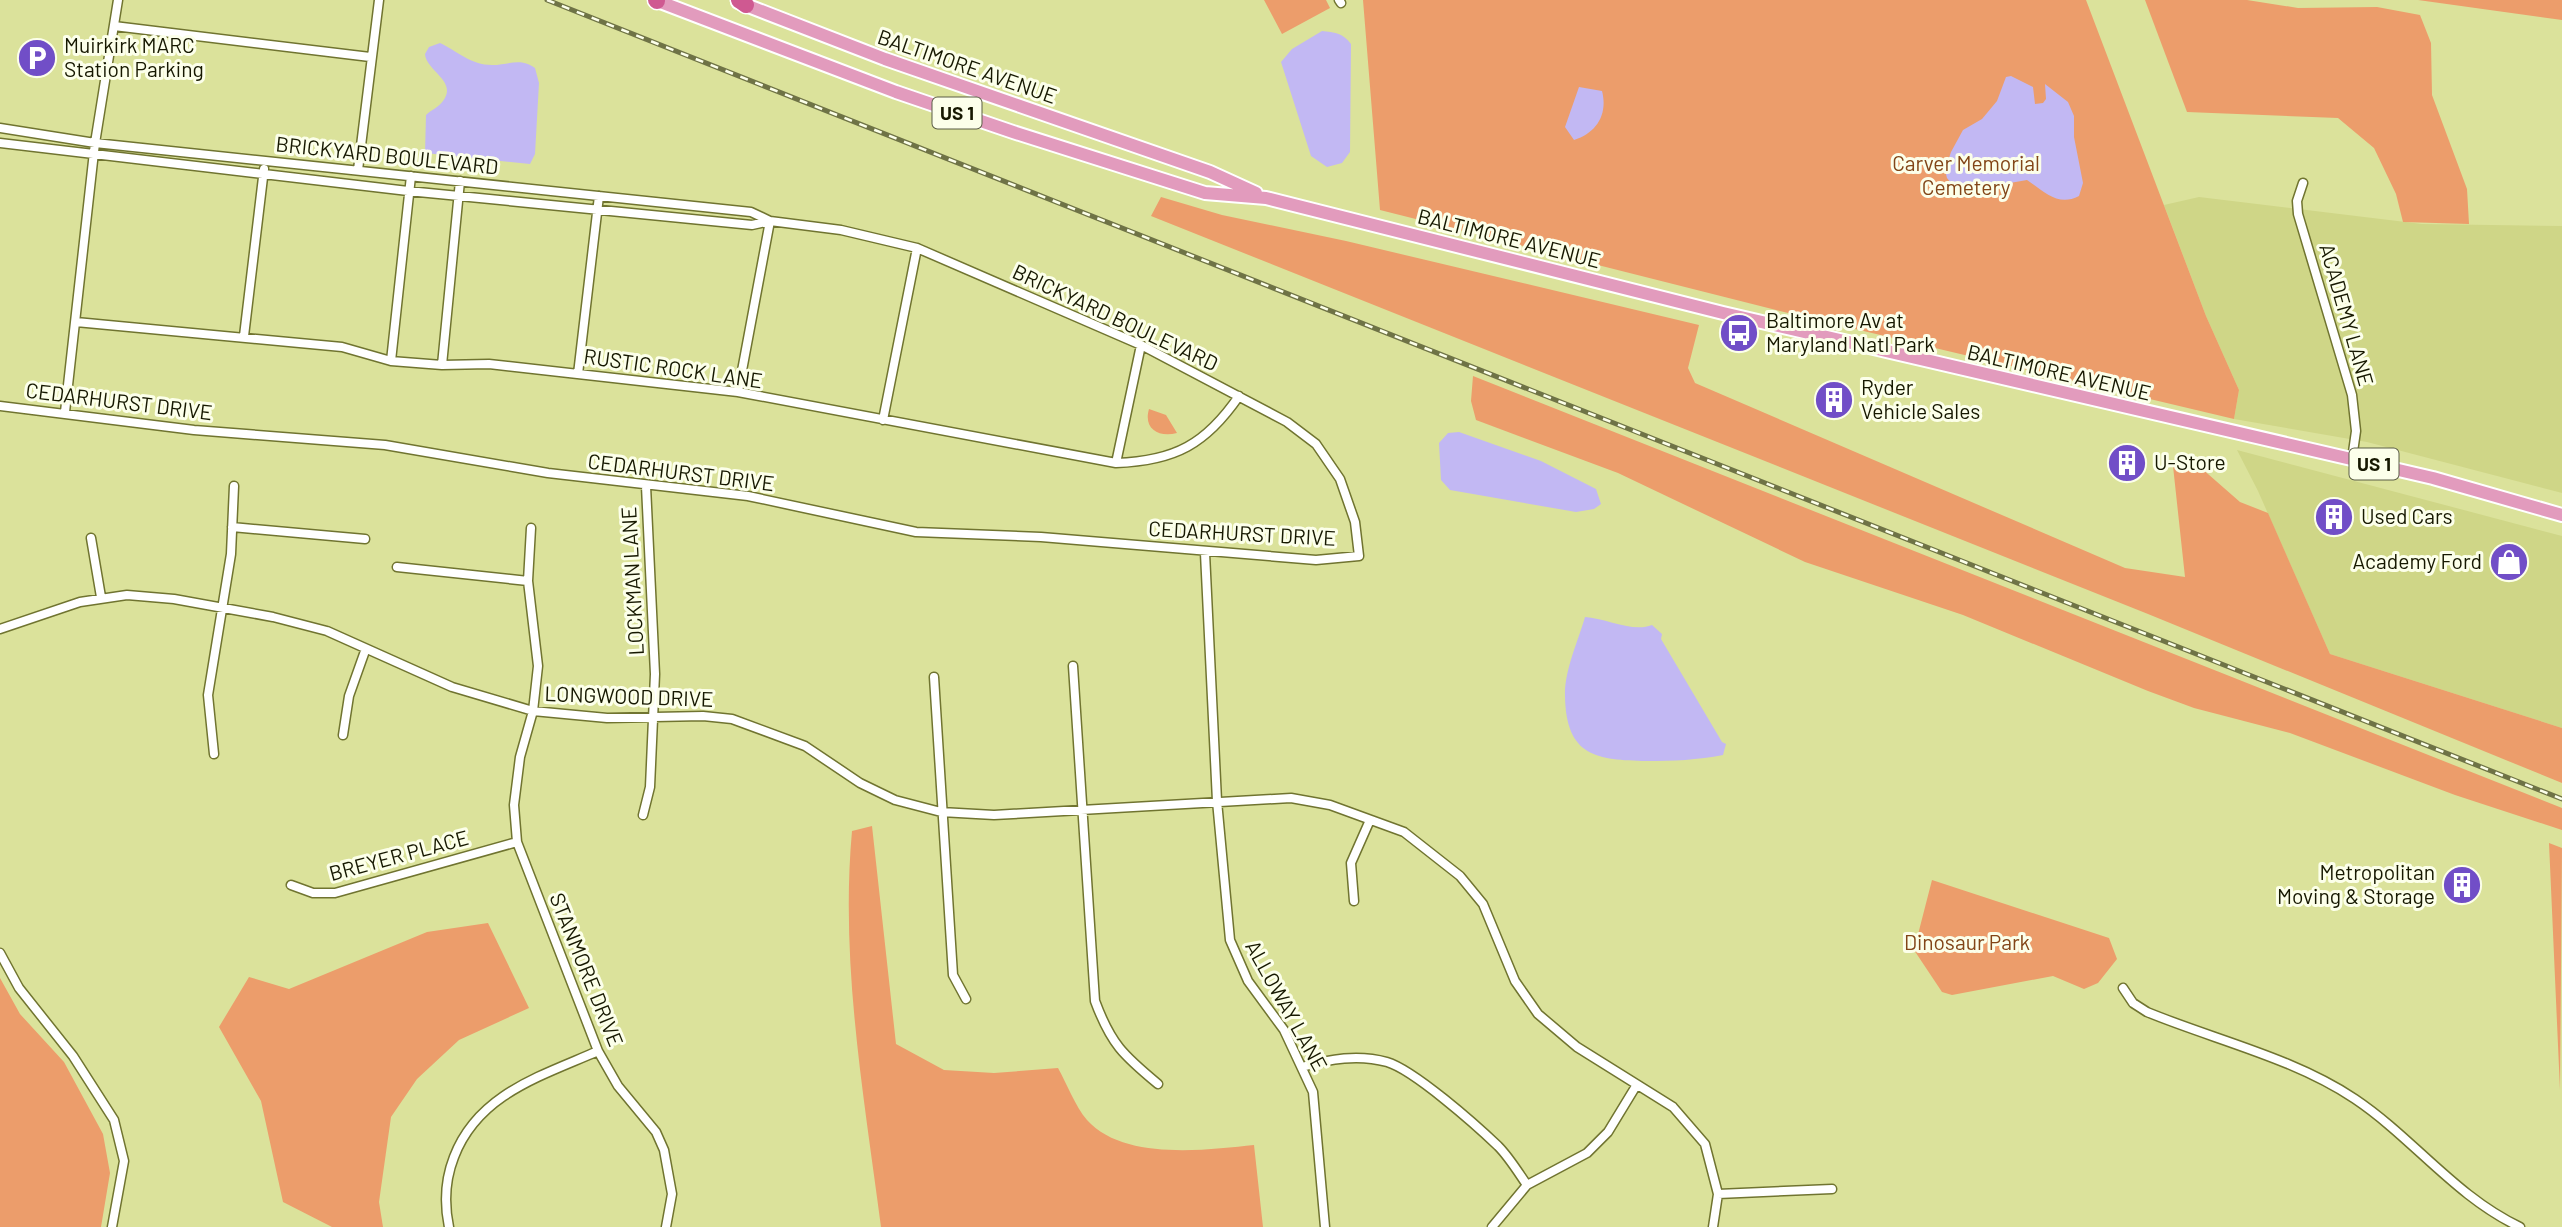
<svg xmlns="http://www.w3.org/2000/svg" width="2562" height="1227" font-family="Barlow,sans-serif">
	<style>
		.built { fill: #cfd687 }
		.green { fill: #ec9d6b }
		.water { fill: #c2b8f3 }
		.lines { fill: none; stroke-linecap: round; stroke-linejoin: round }
		.minor-casing { stroke: #707430; stroke-width: 11 }
		.primary-casing { stroke: #fff; stroke-width: 16 }
		.motorway-casing { stroke: #fff; stroke-width: 19 }
		.minor { stroke: #fff; stroke-width: 8 }
		.primary { stroke: #e29bbd; stroke-width: 12 }
		.motorway { stroke: #cf5991; stroke-width: 16 }
		.rail-casing { stroke: #6f7346; stroke-width: 5 }
		.rail { stroke: #fcffea; stroke-width: 2.5; stroke-dasharray: 8; stroke-linecap: butt }
		.labels { text-anchor: middle; stroke-width: 6; stroke-linejoin: round; paint-order: stroke }
		.shield { fill: #fcffea; stroke: #5b5d46; stroke-width: 2 }
		.shield-label { font-size: 19px; font-weight: bold; fill: #161800 }
		.poi-label { font-size: 21px; fill: #161800; stroke: #fcffea; text-anchor: start }
		.street-label { font-size: 21px; fill: #161800; stroke: #fcffea }
		.park-label { font-size: 21px; fill: #824517; stroke: #fcffea }
	</style>
	<rect width="100%" height="100%" fill="#dbe29b"/>
	<path class="built" d="M2199,197l223,27 140,2v267l-195,-51 -133,-23 5,-29 -33,-74 -42,-111z
		M2237,450l325,86v192l-232,-74 -72,-163z"/>
	<path class="green" d="M1264,0h62l4,8 -48,26z
		M1363,0h723l120,316 33,74 -5,29 -442,-105 -412,-104z
		M2145,0h102l51,8 79,-1 43,8 11,28 1,52 35,94 2,35 -66,-2 -7,-28 -22,-46 -36,-30 -151,-6z
		M2418,0h144v20z
		M1161,197l61,18 124,26 353,84 -11,43 7,15 430,185 60,9 -12,-111 27,1 40,35 28,11 62,141 232,74v55l-414,-169 -997,-398z
		M1473,376l1089,432v22l-107,-35 -165,-62 -96,-25 -46,-17 -185,-76 -158,-53 -187,-89 -142,-53 -5,-19z
		M1149,409l17,6 11,18c-18,5 -34,-4 -28,-24z
		M872,826l24,218 48,26 50,3 64,-5c9,16 17,38 29,52 37,41 119,30 167,25l9,82h-382c-17,-131 -41,-264 -29,-396z
		M2549,843l13,5 -2,242z
		M1932,880l177,58 8,21 -19,24 -14,6 -31,-13 -101,19 -10,-3 -28,-42z
		M488,923l41,85 -70,32 -42,39 -26,38 -12,85 4,25h-51l-49,-25 -22,-101 -42,-74 30,-50 40,12 138,-57z
		M0,978l20,36 44,48 39,72 7,39 -9,54h-101z"/>
	<path class="water" d="M1322,31c12,1 21,2 29,13l-1,108 -8,11 -15,4 -16,-11 -30,-94 11,-13z
		M440,43c17,8 31,22 52,22 17,0 28,-8 43,3l4,15 -4,71 -5,10 -105,-11 1,-38c5,-5 13,-8 17,-14 15,-20 -17,-30 -18,-47l4,-7z
		M2011,76l22,11 2,17 8,-1 3,-4 -1,-15 23,18 6,14v21l9,46 -4,13c-21,11 -34,-4 -52,-16l-57,10 -14,-1 -9,-11 -2,-8 6,-18 12,-22 19,-11 15,-18 9,-24z
		M1579,87l23,4c6,23 -5,42 -28,49l-9,-13z
		M1459,432l82,29 55,28 5,15 -7,5 -18,3 -126,-22 -9,-10 -2,-37 9,-10z
		M1585,617c20,1 48,16 67,8l10,9 -1,5 61,103 4,2 -3,11c-25,5 -50,6 -76,6 -50,-1 -81,-4 -82,-65 -1,-24 13,-55 20,-79z"/>
	<g class="lines">
		<g class="minor-casing">
			<path id="minor" d="M1339,0l2,3
				M114,26l256,31
				M0,128l95,15 656,69 19,9 71,9 76,18 224,97 146,77 29,22 24,35 15,43 4,34 -43,4 -275,-23 -125,-5 -168,-36 -200,-23 -163,-28 -191,-15 -194,-24
				M0,143l408,48 344,34 18,-4
				M358,170l21,-170
				M2303,183l-6,18 1,13 54,181 4,36 -4,28
				M76,322l266,25 49,14 51,4 47,-1 249,28 378,71c59,-2 90,-19 123,-67
				M244,336l20,-167
				M391,361l20,-185
				M442,365l18,-184
				M578,374l21,-178
				M738,392l32,-171
				M65,412l30,-269 23,-143
				M883,420l34,-172
				M1116,463l25,-118
				M232,527l133,12
				M531,528l-3,53 10,85 -5,45 -13,46 -6,48 3,37 81,209 20,35 38,46 8,18 8,44 -6,33
				M91,538l10,59
				M1205,553l12,248 13,139 18,41 36,49 29,62 12,135
				M397,567l131,14
				M0,629l80,-27 47,-7 47,4 99,18 54,14 125,56 81,24 74,7 96,-2 29,3 73,27 55,37 35,17 46,12 53,3 297,-17 39,7 74,27 56,44 23,28 32,77 23,33 39,33 96,60 32,37 13,50 -5,33
				M1073,666l22,335c16,43 28,54 63,83
				M934,677l19,298 13,24
				M343,735l6,-39 16,-45
				M214,754l-6,-59 23,-141 3,-68
				M643,815l7,-28 5,-113 -9,-188
				M291,885l22,8h22l182,-51
				M1354,901l-3,-38 19,-43
				M0,953l19,35 54,68 41,64 10,41 -12,66
				M2123,988l10,15 14,9c68,28 147,46 208,87 58,39 101,98 165,128
				M1302,1067c28,-8 56,-13 85,-5 27,8 89,63 111,84 11,11 20,26 29,39
				M1718,1194l114,-5
				M449,1227c-5,-24 -4,-47 5,-70 24,-63 87,-81 144,-106
				M1492,1227l35,-42 60,-32 21,-21 28,-46"/>
		</g>
		<g class="primary-casing">
			<path id="primary" d="M655,0l241,92 117,40 192,61 61,5 457,115 710,165 129,37
				M738,2l147,57 325,113 46,21"/>
		</g>
		<g class="motorway-casing">
			<path id="motorway" d="M656,0l1,1
				M739,0l7,5"/>
		</g>
		<use href="#minor" class="minor"/>
		<use href="#primary" class="primary"/>
		<use href="#motorway" class="motorway"/>
		<g class="rail-casing">
			<path id="rail" d="M547,0l2015,799"/>
		</g>
		<use href="#rail" class="rail"/>
	</g>
	<defs>
		<g id="parking-disc" transform="scale(2.0125)"><circle r="9.5" fill="#714ec7" stroke="#fcffea"/><path d="M-3.5-5.5H1a3.5 3.5 0 0 1 0 7H-1V5.5H-3.5ZM-1-3.4V-.6H.8a1.4 1.4 0 0 0 0-2.8Z" fill="#fff"/></g>
		<g id="bus-disc" transform="scale(2.0125)"><circle r="9.5" fill="#714ec7" stroke="#fcffea"/><path d="M-5-6H5V4H4V6H2V4H-2V6H-4V4H-5ZM-3.5-4V0h7V-4ZM-3.5 1.2v1.5H-2V1.2ZM2 1.2v1.5H3.5V1.2Z" fill="#fff"/></g>
		<g id="building-disc" transform="scale(2.0125)"><circle r="9.5" fill="#714ec7" stroke="#fcffea"/><path d="M-4-6H4V6H1V3H-1V6H-4ZM-2.5-4.3h1.7v1.8h-1.7ZM.8-4.3h1.7v1.8H.8ZM-2.5-1h1.7V.8h-1.7ZM.8-1h1.7V.8H.8Z" fill="#fff"/></g>
		<g id="shop-disc" transform="scale(2.0125)"><circle r="9.5" fill="#714ec7" stroke="#fcffea"/><path d="M-5-2.5h2.3a2.7 3.5 0 0 1 5.4 0H5L5.5 6h-11ZM-1.5-2.5h3a1.5 2.3 0 0 0-3 0Z" fill="#fff"/></g>
	</defs>
	<g fill-rule="evenodd">
		<use href="#parking-disc" x="37" y="58"/>
		<use href="#bus-disc" x="1739" y="333"/>
		<use href="#building-disc" x="1834" y="400"/>
		<use href="#building-disc" x="2127" y="463"/>
		<use href="#building-disc" x="2334" y="517"/>
		<use href="#shop-disc" x="2509" y="562"/>
		<use href="#building-disc" x="2462" y="885"/>
	</g>
	<g class="labels">
		<g class="shield">
			<rect x="932.5" y="97.5" width="49" height="31" rx="5"/>
			<rect x="2349.5" y="448.5" width="49" height="31" rx="5"/>
		</g>
		<g class="shield-label">
			<text x="957" y="120">US 1</text>
			<text x="2374" y="471">US 1</text>
		</g>
		<g class="poi-label">
			<text x="64" y="53">Muirkirk MARC<tspan x="64" dy="24">Station Parking</tspan></text>
			<text x="1766" y="328">Baltimore Av at<tspan x="1766" dy="24">Maryland Natl Park</tspan></text>
			<text x="1861" y="395">Ryder<tspan x="1861" dy="24">Vehicle Sales</tspan></text>
			<text x="2154" y="470">U-Store</text>
			<text x="2361" y="524">Used Cars</text>
			<text x="2482" y="569" text-anchor="end">Academy Ford</text>
			<text x="2435" y="880" text-anchor="end">Metropolitan<tspan x="2435" dy="24">Moving &amp; Storage</tspan></text>
		</g>
		<g class="street-label">
			<text transform="translate(967 67) rotate(19)" y="7">BALTIMORE AVENUE</text>
			<text transform="translate(387 156) rotate(6)" y="7">BRICKYARD BOULEVARD</text>
			<text transform="translate(1509 239) rotate(14)" y="7">BALTIMORE AVENUE</text>
			<text transform="translate(2346 315) rotate(74)" y="7">ACADEMY LANE</text>
			<text transform="translate(1115 318) rotate(25)" y="7">BRICKYARD BOULEVARD</text>
			<text transform="translate(673 369) rotate(8)" y="7">RUSTIC ROCK LANE</text>
			<text transform="translate(2059 373) rotate(13)" y="7">BALTIMORE AVENUE</text>
			<text transform="translate(119 402) rotate(7)" y="7">CEDARHURST DRIVE</text>
			<text transform="translate(681 473) rotate(7)" y="7">CEDARHURST DRIVE</text>
			<text transform="translate(1242 534) rotate(3)" y="7">CEDARHURST DRIVE</text>
			<text transform="translate(633 581) rotate(-93)" y="7">LOCKMAN LANE</text>
			<text transform="translate(629 697) rotate(2)" y="7">LONGWOOD DRIVE</text>
			<text transform="translate(399 856) rotate(-15)" y="7">BREYER PLACE</text>
			<text transform="translate(586 970) rotate(68)" y="7">STANMORE DRIVE</text>
			<text transform="translate(1286 1006) rotate(61)" y="7">ALLOWAY LANE</text>
		</g>
		<g class="park-label">
			<text x="1966" y="171">Carver Memorial<tspan x="1966" dy="24">Cemetery</tspan></text>
			<text x="1967" y="950">Dinosaur Park</text>
		</g>
	</g>
</svg>
